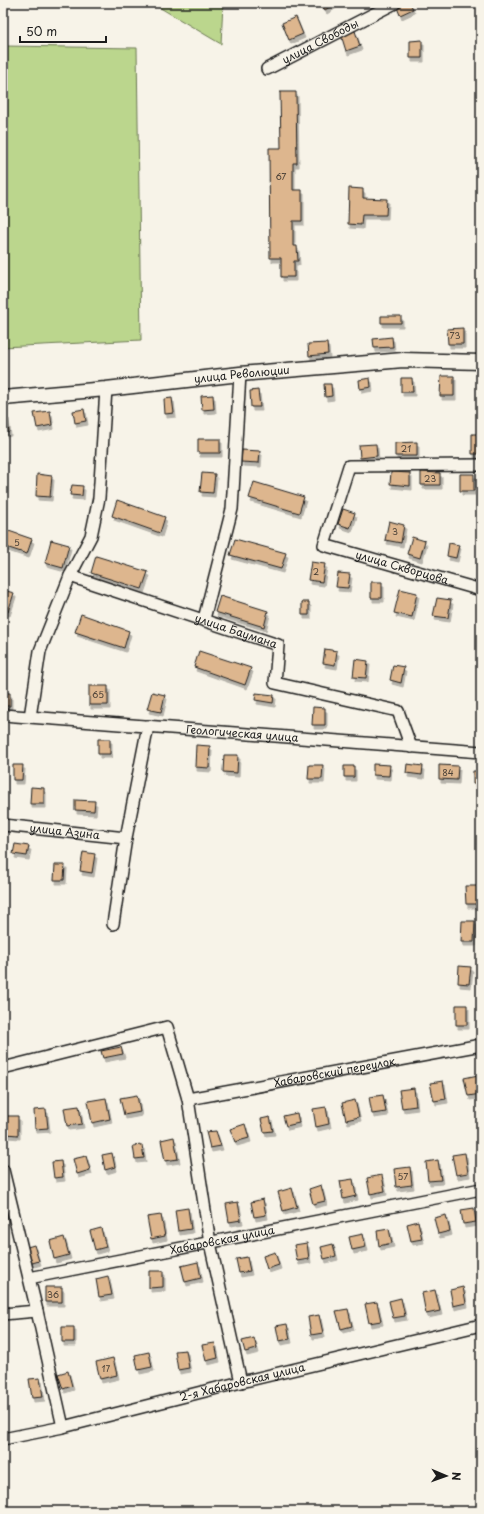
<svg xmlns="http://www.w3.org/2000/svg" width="484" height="1514" font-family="'Playpen Sans',sans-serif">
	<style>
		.green { fill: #bbd68d; stroke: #6c7954 }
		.building { fill: #ddb68e; stroke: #1c1c1c; filter: url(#shadow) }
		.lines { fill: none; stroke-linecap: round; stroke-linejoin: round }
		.minor-casing { stroke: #1c1c1c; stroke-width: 14 }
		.tertiary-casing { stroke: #1c1c1c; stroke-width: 17 }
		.minor { stroke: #f7f3e8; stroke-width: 11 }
		.tertiary { stroke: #f7f3e8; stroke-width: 14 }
		.labels { text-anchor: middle; stroke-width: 3.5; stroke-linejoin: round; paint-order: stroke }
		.number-label { font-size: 9px; fill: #4c4238 }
		.street-label { font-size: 11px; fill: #1c1c1c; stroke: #f7f3e8 }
	</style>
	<defs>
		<filter id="shadow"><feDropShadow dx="2" dy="4" stdDeviation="0" flood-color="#0004"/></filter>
	</defs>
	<rect width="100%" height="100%" fill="#f7f3e8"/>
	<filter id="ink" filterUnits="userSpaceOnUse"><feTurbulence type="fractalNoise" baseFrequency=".025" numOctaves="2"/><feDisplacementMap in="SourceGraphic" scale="8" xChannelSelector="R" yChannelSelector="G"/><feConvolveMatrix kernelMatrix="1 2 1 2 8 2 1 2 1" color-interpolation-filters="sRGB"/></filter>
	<g filter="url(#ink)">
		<path class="green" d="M152,3h71l-2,41z
			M3,37l1,9 133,2 4,292 -138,7z"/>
		<path class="building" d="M320,3h16l-11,7z
			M401,3h9l3,6 -13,6 -4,-10z
			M296,17l7,17 -14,6 -7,-17z
			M355,31l5,15 -14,5 -5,-16z
			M422,40v18h-12v-17z
			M280,92h16l1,71h-4v27h9v31h-9v25h4l1,15h-4v16h-13v-19h-11l-1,-110h12z
			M349,188l14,1v9l24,1 -1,16h-24l-1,10 -13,-1z
			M381,316h20v7h-20z
			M463,328v16h-15l-1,-15z
			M392,337l1,10 -19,1 -1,-9z
			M327,343l1,11 -19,2 -1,-12z
			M441,376h13v20h-14z
			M370,378l1,9 -11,2 -1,-9z
			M401,378h11l1,14h-12z
			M324,384h7l1,12 -7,1z
			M258,390l2,17h-9l-1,-16z
			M213,395l1,14 -12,1 -1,-14z
			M172,398l2,15 -9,1 -1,-15z
			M84,409l2,12 -11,2 -2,-12z
			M50,411l2,14 -15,3 -3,-15z
			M3,415h4l2,17 -6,1z
			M472,434h9v20h-9z
			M198,439h22v14h-22z
			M417,442v14h-22v-13z
			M376,444l1,12 -17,2 -1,-13z
			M242,450l18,1 -1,12 -18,-1z
			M391,472l19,1v13l-20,-2z
			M421,472l19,1v12h-19z
			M202,473l13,1 -2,19 -13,-1z
			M37,474l15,2 -2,21 -14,-1z
			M460,474h14v17h-14z
			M254,482l50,15 -5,16 -50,-15z
			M72,485l11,1 -1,10 -12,-1z
			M117,500l48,17 -5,16 -48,-17z
			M343,509l12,4 -5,15 -12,-4z
			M389,521l15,4 -3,18 -16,-3z
			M3,529l29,10 -5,15 -24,-8z
			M412,537l13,4 -5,17 -13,-4z
			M235,539l51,14 -5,16 -51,-14z
			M51,540l18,5 -6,23 -18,-5z
			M449,543l10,2 -3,13 -9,-2z
			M96,556l52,16 -6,17 -51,-16z
			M311,562l14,2 -3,18 -14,-2z
			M338,573l12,1 -2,14 -12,-1z
			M371,582h11v16h-11z
			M400,589l17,4 -5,24 -18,-4z
			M3,590l11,3 -6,19 -5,-2z
			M220,596l48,15 -4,16 -49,-15z
			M437,598l14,2 -3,18 -15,-2z
			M302,602h7v13h-7z
			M81,614l48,17 -5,17 -49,-16z
			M325,649l12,2 -2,14 -12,-2z
			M199,651l52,17 -6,17 -51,-18z
			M355,659l13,2 -2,17 -13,-1z
			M393,665l11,2 -3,16 -11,-3z
			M89,686h19v19h-19z
			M152,692l13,3 -4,17 -14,-3z
			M3,693h7v13h-7z
			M256,693l18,2 -1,8 -18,-3z
			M313,707l12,1v17h-13z
			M98,739h12v15h-12z
			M196,745l14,1 -1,22 -14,-1z
			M224,755h14l-1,18 -14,-1z
			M373,764l17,1 -1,11 -16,-1z
			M407,764l16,2 -1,9 -16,-2z
			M13,765h10l-1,15h-9z
			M309,765h14l-1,14h-14z
			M439,765l19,1 -1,14 -18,-1z
			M344,766h10v11h-10z
			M473,771h8v14l-8,-1z
			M31,787l13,1v16h-14z
			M75,800l20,1 -1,10 -19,-1z
			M15,844l14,2 -2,10 -14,-2z
			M83,852l12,2 -3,19 -12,-2z
			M55,865h10l-1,15h-10z
			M465,886h13v18h-12z
			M462,921h13l-1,21h-13z
			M459,966l12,1 -2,17 -11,-1z
			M456,1005h11v20h-11z
			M121,1047l2,7 -20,4 -2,-7z
			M478,1075l3,19 -13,2 -4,-18z
			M443,1081l3,18 -12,2 -4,-18z
			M414,1088l2,18 -14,2 -3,-18z
			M137,1095l3,17 -16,3 -4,-17z
			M383,1095l3,17 -14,2 -3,-17z
			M106,1098l4,21 -18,4 -4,-22z
			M355,1100l4,17 -13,3 -4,-17z
			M79,1106l3,18 -15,2 -3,-18z
			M326,1107l3,17 -13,3 -3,-18z
			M46,1109l2,19 -13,1 -1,-19z
			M297,1113l2,10 -13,3 -3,-10z
			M6,1116h12v19l-12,-1z
			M270,1117l3,14 -9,1 -3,-13z
			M245,1124l4,14 -14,4 -5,-13z
			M216,1131l5,15 -11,2 -4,-16z
			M174,1137l4,22 -13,2 -4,-21z
			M142,1145l2,13 -9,1 -2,-13z
			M112,1153l3,14 -10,3 -3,-15z
			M465,1153l3,20 -12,2 -4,-20z
			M86,1156l4,14 -13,4 -4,-15z
			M438,1160l3,20 -13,1 -2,-19z
			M61,1161l2,16 -9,1 -2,-16z
			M410,1167l2,18 -16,2 -2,-18z
			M382,1175l3,16 -15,3 -3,-16z
			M353,1179l3,17 -13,3 -3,-18z
			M321,1185l4,16 -12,3 -4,-15z
			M292,1188l5,19 -14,4 -5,-19z
			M263,1199l3,16 -12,2 -3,-15z
			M238,1202l3,18 -12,2 -3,-18z
			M188,1208l3,21 -13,2 -3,-21z
			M474,1208l2,14 -13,2 -2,-14z
			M161,1215l4,21 -14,3 -4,-22z
			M446,1215l4,16 -12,3 -4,-16z
			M418,1221l4,18 -11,2 -4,-17z
			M101,1228l5,19 -11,3 -5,-19z
			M389,1229l3,14 -13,3 -2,-15z
			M363,1234l3,13 -14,3 -3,-13z
			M64,1237l5,18 -15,4 -4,-18z
			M307,1243l2,16 -12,2 -3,-16z
			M333,1244l3,12 -12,3 -3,-12z
			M34,1245l5,16 -10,3 -5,-16z
			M275,1252l4,13 -12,4 -4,-13z
			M247,1257l3,14 -11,2 -3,-14z
			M198,1262l3,16 -16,4 -4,-16z
			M149,1271h14v16l-14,1z
			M108,1276l4,19 -13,2 -3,-18z
			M45,1287h17v15h-17z
			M463,1287l3,16 -13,3 -3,-16z
			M435,1290l5,21 -14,3 -4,-21z
			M401,1298l4,18 -12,2 -4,-17z
			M377,1302l4,19 -12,2 -4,-19z
			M348,1309l4,17 -11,3 -5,-18z
			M319,1315l4,18 -12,2 -3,-18z
			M287,1324l3,15 -11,2 -3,-15z
			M62,1327h12v15h-12z
			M254,1338l3,11 -12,3 -3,-11z
			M215,1343l3,15 -12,3 -4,-16z
			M186,1350l3,18 -11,2 -3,-19z
			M149,1352l3,15 -14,3 -3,-15z
			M113,1358l4,17 -17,4 -4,-17z
			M68,1371l4,15 -9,3 -5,-15z
			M40,1378l3,19 -11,1 -3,-19z"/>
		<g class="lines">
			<g class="minor-casing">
				<g id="minor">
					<path id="s1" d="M267,69l128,-66"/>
					<path id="s2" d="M481,465l-132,1 -25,79 157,45"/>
					<path id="s3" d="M70,576l208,69 -3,38 123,28 13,36"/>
					<path d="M204,619l28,-110 8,-135"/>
					<path id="s4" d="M3,715l478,37"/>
					<path d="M30,717l10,-66 30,-75 21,-40 8,-38 7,-109"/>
					<path id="s5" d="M3,825l123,13"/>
					<path d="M113,924l13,-86 22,-112"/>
					<path d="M3,1068l164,-41 21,72 22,144 31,139"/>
					<path id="s6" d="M188,1099l293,-54"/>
					<path d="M3,1170l26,108"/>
					<path d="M37,1311l26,116"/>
					<path id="s7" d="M3,1314l34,-3 -8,-33 452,-89"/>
					<path id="s8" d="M3,1439l60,-12 178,-45 240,-57"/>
				</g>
			</g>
			<g class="tertiary-casing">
				<g id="tertiary">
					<path id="s9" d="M3,398l103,-9 134,-15 163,-14 78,2"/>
				</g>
			</g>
			<use href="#minor" class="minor"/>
			<use href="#tertiary" class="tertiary"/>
		</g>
	</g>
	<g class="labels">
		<g class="number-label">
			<text x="281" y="180">67</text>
			<text x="455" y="339">73</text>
			<text x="406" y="452">21</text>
			<text x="430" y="482">23</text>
			<text x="395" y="535">3</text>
			<text x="17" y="546">5</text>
			<text x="316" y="575">2</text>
			<text x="98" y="698">65</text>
			<text x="448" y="776">84</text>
			<text x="403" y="1180">57</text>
			<text x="53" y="1298">36</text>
			<text x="106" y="1372">17</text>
		</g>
		<g class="street-label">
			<text dy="4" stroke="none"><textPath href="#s1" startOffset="60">улица Свободы</textPath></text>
			<text dy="4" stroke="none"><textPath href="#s9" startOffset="240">улица Революции</textPath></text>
			<text dy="4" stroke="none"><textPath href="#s2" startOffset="296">улица Скворцова</textPath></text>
			<text dy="4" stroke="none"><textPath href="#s3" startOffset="175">улица Баумана</textPath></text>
			<text dy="4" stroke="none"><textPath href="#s4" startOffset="240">Геологическая улица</textPath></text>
			<text dy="4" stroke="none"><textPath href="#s5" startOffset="62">улица Азина</textPath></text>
			<text dy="4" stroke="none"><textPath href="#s6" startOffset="149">Хабаровский переулок</textPath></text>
			<text dy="4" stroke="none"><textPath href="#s7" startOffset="265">Хабаровская улица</textPath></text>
			<text dy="4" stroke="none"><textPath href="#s8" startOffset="246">2-я Хабаровская улица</textPath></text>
		</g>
	</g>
	<rect width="484" height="1514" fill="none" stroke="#f7f3e8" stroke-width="16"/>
	<rect x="8" y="8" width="468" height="1498" fill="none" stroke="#1c1c1c" stroke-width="1.5" filter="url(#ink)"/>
	<g transform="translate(446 1476) rotate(92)" stroke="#f7f3e8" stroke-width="3" paint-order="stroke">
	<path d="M0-3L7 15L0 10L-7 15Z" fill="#1c1c1c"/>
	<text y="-6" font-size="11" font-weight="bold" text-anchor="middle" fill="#1c1c1c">N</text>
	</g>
	<path d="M20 36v6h86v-6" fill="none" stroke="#1c1c1c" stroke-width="2"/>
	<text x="26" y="36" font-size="12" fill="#1c1c1c" stroke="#f7f3e8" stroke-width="3" paint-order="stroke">50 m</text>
</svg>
